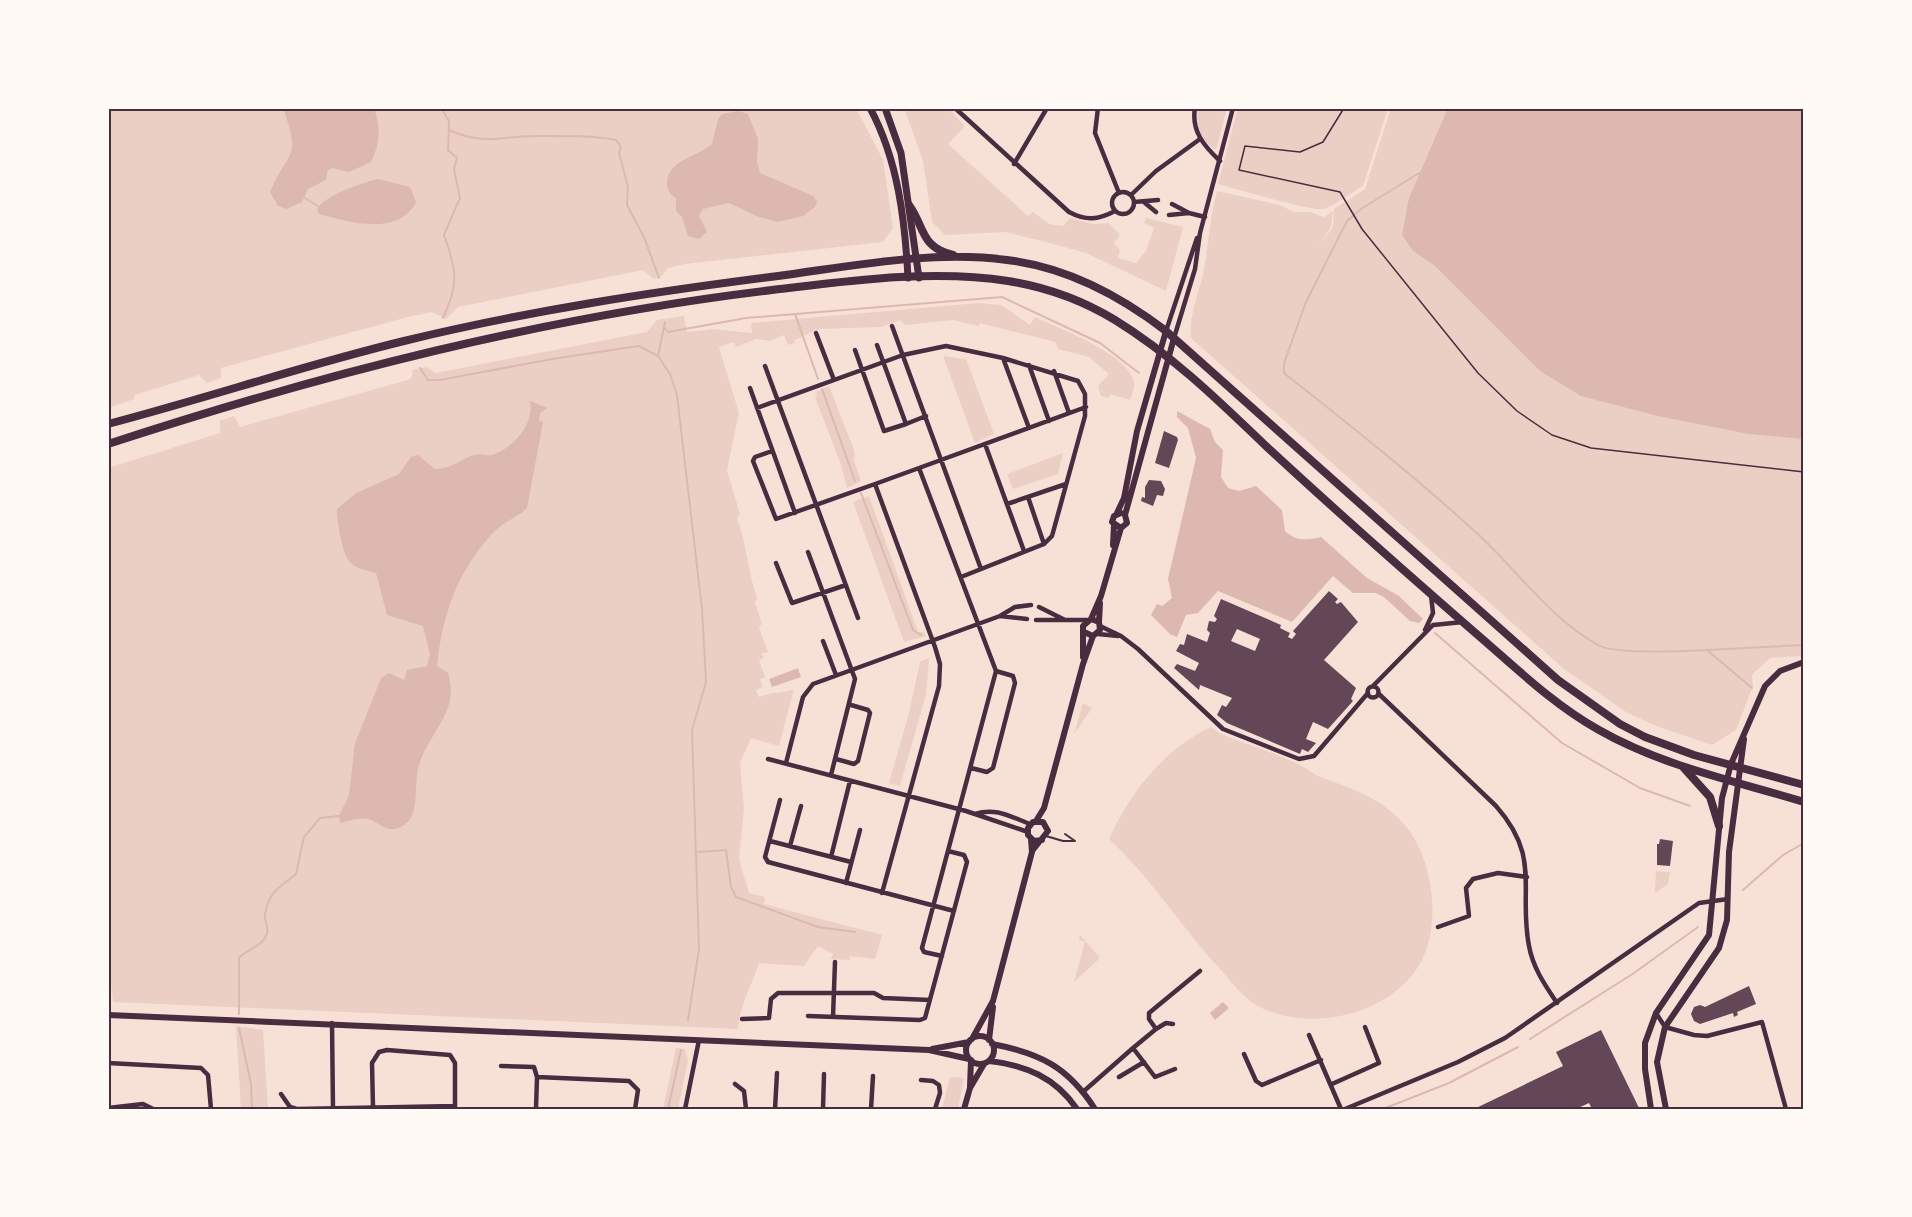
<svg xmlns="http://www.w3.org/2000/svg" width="1912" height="1217" font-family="Roboto,sans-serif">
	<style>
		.green { fill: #ebcfc5 }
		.water { fill: #dcb8b0 }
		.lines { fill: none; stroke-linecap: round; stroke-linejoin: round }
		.stream { stroke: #dcb8b0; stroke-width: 2 }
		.building { fill: #644757; fill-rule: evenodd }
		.path { stroke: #4a2c40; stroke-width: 1.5 }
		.service { stroke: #4a2c40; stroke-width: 2 }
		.minor { stroke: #4a2c40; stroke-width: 4.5 }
		.tertiary { stroke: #4a2c40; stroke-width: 6 }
		.secondary { stroke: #4a2c40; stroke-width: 7 }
		.primary { stroke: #4a2c40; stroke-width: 8 }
		.neatline { fill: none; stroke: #4a2c40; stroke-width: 2 }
	</style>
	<rect width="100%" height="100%" fill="#f7e1d7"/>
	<path class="green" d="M108,108h748l27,52 10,68 -10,14 -198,22 -17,4 -8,10 -6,1 -11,-9 -185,37 -12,12 -14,-7 -24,5 -187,51v10l-14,5 -8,-8 -64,20 -1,4 -26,9z
		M904,108h44l17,18 -17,18 80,72 5,-4 16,12 14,2 7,-8 23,6 16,-1 11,12 -6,8 6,7 -2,8 18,5 10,-12 8,-23 -10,-5 2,-5 37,9 -17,64 -80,-38 -40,-11 -41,-10 -60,3 -13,-13 -9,-61z
		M1198,108h29l-11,42c-16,-8 -21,-26 -18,-42z
		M1238,108h150l-25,78c-11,6 -28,20 -40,23 -13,2 -86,-20 -105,-25z
		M1391,108h413v548l-34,2 -18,17 1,11 -17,44 -24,15 -56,-19 -30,-14 -62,-43 -373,-331c-2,-23 7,-42 12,-64 6,-28 6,-55 14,-83l63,14 14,7h16l14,5 9,-6 -2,16 -12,19 14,-19 1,-18 31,-20z
		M978,303l23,2 29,20 5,-8c23,11 95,38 99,65 1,5 -2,13 -4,18l-20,-6 -1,4 -8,-2 -3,-10 11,-12 -20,-17 -31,-8 -3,-7 -75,-19 -1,3 -26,-6 -48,5 -5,-5 -19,7 -62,2 -25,11 1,3 -7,2 -4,-10 -14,6 -14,-2 -20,8 -2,-5 -15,5 20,66 -12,57 13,44 -3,4c10,27 11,54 20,80l-2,5 7,20 -3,5 9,24 -6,2 2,4 -5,2 6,17 -5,2 3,8 -7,3 3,7c15,-6 22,-3 35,-8l-15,57 -28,-8 -11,25 4,46 -5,50 10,34 16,4 -1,7 118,31 -7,24 -25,-3v4l-19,-1 2,-5 -15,-8 -14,20 -45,-3c-7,22 -20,45 -21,66l-625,-27 -5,-50v-484l112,-35v-12l14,-5 6,11 171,-48 2,-9 13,-3 10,6 211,-41 10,-12 27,-4 3,16 26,-3 39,4 -1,-10z
		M943,356l23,3 28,75 -19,9z
		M829,386l24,61 2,10 -2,1 8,23 -14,7 -6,-23 -26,-68 2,-1 -1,-4z
		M1063,453l-5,21 -45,15 -6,-15z
		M869,496l49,136h6l2,4 -22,6 -51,-140z
		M929,658l-3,37 -26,91 -11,-3 20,-70 11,-51z
		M1083,703l9,5 -18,26z
		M1211,727l8,6c28,12 74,25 94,40 5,4 15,6 21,9 26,10 50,19 69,41 31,34 40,105 15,144 -32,50 -112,66 -162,38 -13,-8 -25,-23 -35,-35 -39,-42 -70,-92 -112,-131 21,-47 55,-90 102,-112z
		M1656,871l14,1 -2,12 -13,9z
		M1080,935l20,23 -26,24 11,-40 -6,-2z
		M236,1026l27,4 5,79h-27z
		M676,1048l9,1 3,11 -10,49h-15z
		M950,1077l14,1 -6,31h-16z"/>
	<path class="water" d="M283,108h91c7,20 6,36 -3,54l-22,10 -17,-4 -4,2 -2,10 -18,9 -6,13 -16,7 -8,-3 -8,-14c18,-43 32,-32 13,-84z
		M1448,108h356v331l-55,-5 -91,-18 -77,-20 -41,-25 -105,-105 -22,-15 -11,-16 7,-37z
		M738,111l10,3 10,25 -1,23 3,11 53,23 4,6 -2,5 -12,9 -25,6 -19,-5 -30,-14 -26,6 -4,7 8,16 -8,7 -11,-3 -6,-19 -6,-6v-13c-6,-3 -9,-8 -9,-15 1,-24 31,-26 45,-39l6,-25 4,-5z
		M378,179l32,8 6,15c-17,35 -68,20 -97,12l-2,-4c5,-14 47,-28 61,-31z
		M530,401l17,7 -7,5 -1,7 4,2 -16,86c-9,9 -21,13 -30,21 -38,37 -55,86 -60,137l11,7c12,39 -18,57 -29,92 -6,19 2,49 -15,60 -15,10 -21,0 -33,-5 -8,-4 -23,1 -31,3l-1,-7 10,-21 6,-52 26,-65 8,-5 15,7 3,-10 20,-4 3,-12 -7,-28 -36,-11 -11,-42c-9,-3 -21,-4 -27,-12 -7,-9 -12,-40 -12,-52l19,-16 43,-19 12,-17 7,-2 17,14c16,0 24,-9 39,-14 6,-2 12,1 18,0 21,-7 43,-31 38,-54z
		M1177,411l33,18 5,13 8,8 -2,27 7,11 11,3 17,-5 26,24 3,21c12,11 22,9 36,6l46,41 32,18 24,23 -4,4 -9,-2 -26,-24 -9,-4h-22l-20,-17 -41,46 -74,-31 -20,22 -12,2 -9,22 -7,-3 -19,-19 6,-11 5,2 10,-8 -4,-19 28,-121 -8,-30 -11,-11z
		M798,668l3,9 -29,10 -3,-8z
		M1223,1002l6,6 -14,12 -5,-7z"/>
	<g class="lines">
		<path class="stream" d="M441,108l8,13 -1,29 9,8 -3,11 6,29 -16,37c13,36 15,49 -1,83
			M449,130c33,15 50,7 83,6 27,0 56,-1 84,4l5,7 -2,6 9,34 -1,18 17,32 15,41
			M1419,173l-58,36 -14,12 -41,81 -22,61v10c67,53 134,106 197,164 38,36 70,82 117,108 17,10 87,6 109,5l45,38
			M305,198l13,8
			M795,314l23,65
			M664,327l4,5 78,-14 256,-21 98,46 39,30
			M658,356l7,-34
			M420,368l8,12h12l112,-21 87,-13 19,10 12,18 7,21 25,214 4,73 -14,48 7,219 -11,71
			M822,389l33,92
			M861,493l52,137 8,5
			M1435,633l127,110 78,45 50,18
			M1708,650l96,-5
			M698,852l28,-2 5,37 5,10 82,30 37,5
			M1743,890l40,-35 21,-12
			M239,1014v-56c8,-9 25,-12 28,-25 2,-5 -3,-13 -2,-19 4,-23 15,-27 31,-40l8,-37 16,-19 19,-2
			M239,1028l12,56 1,25
			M1530,1039l104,-66 64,-46
			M668,1109l13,-59
			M1383,1109l66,-26 69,-36"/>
	</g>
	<path class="building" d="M1164,431l13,6 1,3 -9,28 -14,-5z
		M1149,480l12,1 4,8 -2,7 -6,-1 -4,11 -12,-5 1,-4 3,1v-11z
		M1329,591l9,8 -3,3 2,2 4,-2 17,20 -34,38 32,28 -5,11 2,2 -25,28 -15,-7 -7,17 10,4 -8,9 -6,-3 -2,5 -73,-31 -10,-8 5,-10 4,2 6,-9 -32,-13 -1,5 -25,-22 3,-4 18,7 4,-8 -23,-12 4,-7 4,1 3,-11 20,8 3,-9 -3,-3 2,-9 6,1 2,-3 -3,-3 7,-17 60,26 -1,3 10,5 -2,4 4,2 4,-5 -3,-3zM1237,629l23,10 -5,12 -24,-10z
		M1660,839l13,2 -3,25 -13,-1v-21h2z
		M1749,986l7,18 -19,8 1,3 -4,2 -1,-4 -33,11 -6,-3 -3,-7 3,-7 6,-2 5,2z
		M1601,1030l38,78 -47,1 -3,-6 -13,6h-102l89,-43 -7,-14z"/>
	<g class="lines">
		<path class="path" d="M1344,108l-21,34 -23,10 -55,-6 -6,24 101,22 22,37 116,144 39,38 35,24 39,13 213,24"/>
		<path class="service" d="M1065,834l10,7
			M1046,836l17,5h12"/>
		<path class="minor" d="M955,108l114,104c17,9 29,8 46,-1
			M1098,108l-3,25 24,60
			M1195,108c-4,23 9,38 25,53
			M1014,164l33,-56
			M1112 203a11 11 0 1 1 22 0a11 11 0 1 1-22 0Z
			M1131,195l25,-24 44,-32
			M1134,202l24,-2
			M1145,203l11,9
			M1172,204l17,9 16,4
			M1169,215l20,-2
			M892,326l89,243
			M1166,331l31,-93
			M816,333l18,47
			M1174,338l21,-69 5,-36 33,-125
			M855,350l29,81 22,-7 -29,-79
			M1003,358l26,70
			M1029,365l20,56
			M765,366l93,252
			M1054,371l15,42
			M750,388l45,125
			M757,408l146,-53 43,-9 57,12 75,23 7,13v22l-33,120 -8,8 -83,33
			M906,424l20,-8
			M985,444l39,107
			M772,451l-17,6 -2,4 23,58 99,-35
			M1028,497l16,47
			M1007,504l59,-20
			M808,552l47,127 -24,96
			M776,563l16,40 54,-18
			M1039,607l26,13
			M1000,616l27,3
			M1036,620h51
			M1100,626l21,10 17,13 85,80 76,30 15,-3 54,-63
			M1425,630l8,-17 -2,-18
			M1098,634l20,2
			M823,641l13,34
			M1373,686l60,-61 30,-3
			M1367.5 692a5.5 5.5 0 1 1 11 0a5.5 5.5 0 1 1-11 0Z
			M1379,694l117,112c46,52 22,83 33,140 4,22 16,39 28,57
			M768,759l198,52 62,21
			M836,759l18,5 4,-3 12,-48 -2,-3 -17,-5
			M786,763l17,-66 10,-13 187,-68 15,-9 16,-2
			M971,768l16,4 6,-4 22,-85 -2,-7 -17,-5
			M780,800l-15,57 3,5 186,49
			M975,814c21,-7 36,3 55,10
			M770,841l81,21
			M790,846l11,-40
			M831,857l19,-76
			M846,883l14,-53
			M882,893l57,-207 1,-22 -5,-17 -60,-163 44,-16
			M1438,927l31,-11 -3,-28 7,-9 25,-6 29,4
			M942,956l-18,-4 -2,-4 74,-277 -77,-203 167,-61
			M1656,1013l9,14 29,8 13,1 55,-14 24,87
			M808,1016l112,4 5,-2 42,-156 -3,-7 -16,-4
			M833,1017l2,-55
			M742,1019l27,-1 2,-19 7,-6h96l9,5 47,2
			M332,1023l1,86
			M1156,1029l10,-6 7,1
			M1309,1035l32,74
			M1133,1048l23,-19 -7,-10v-6l51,-42
			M1244,1054l12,27 6,4 59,-25
			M108,1063l93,5 7,7 3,34
			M501,1066l33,1 3,10 -1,32
			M537,1077l92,4 9,9 -3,19
			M1119,1077l25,-15
			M921,1080l12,1 6,4 1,8 -5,16
			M735,1084l9,7 2,18
			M1332,1084l47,-21 -14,-36
			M1084,1091l49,-43 22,29 20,-8
			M281,1094l9,13 7,2 158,-3
			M373,1107l-1,-44 7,-11 8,-2 63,5 5,8v46
			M108,1108l35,-4 10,5
			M685,1109l14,-69
			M775,1109l2,-36
			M823,1109l1,-35
			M871,1109l2,-33
			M1345,1109l113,-47 47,-24 194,-135 29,-4"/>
		<path class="tertiary" d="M1117,513l7,-15 13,-67 29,-100
			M1121,513l-7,3 -2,6 9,6
			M1125,515l49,-177
			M1121,528l6,-5 -2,-8
			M1113,545l1,-20
			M1099,622l1,-19
			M1084,632l9,4 7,-6 -1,-8 -8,-3
			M1083,657v-31l8,-7 10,-23 20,-68
			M1036,821l8,-13 39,-144 10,-28
			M1032,851l16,-20 -5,-9h-10l-5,6v7l6,6 8,-1
			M108,1015l821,35 40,9
			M966 1050a14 14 0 1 1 28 0a14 14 0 1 1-28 0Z
			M972,1039l21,-38 39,-149 -1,-13
			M989,1040l4,-33
			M992,1044c48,9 76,23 103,65
			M932,1049l37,-7
			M989,1061c36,4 66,16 88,48
			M970,1087l1,-27
			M964,1109l6,-21 14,-24
			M1651,1109l-6,-40v-26l11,-30 53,-78 13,-137 9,-34 34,-78 15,-15 24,-9
			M1666,1109l-9,-47 8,-35 54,-79 8,-28 2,-68 15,-113"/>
		<path class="secondary" d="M870,108c28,52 35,112 38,170
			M885,108l16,45 18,125"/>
		<path class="primary" d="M909,205c16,22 11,42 44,50
			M108,424c99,-26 197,-59 296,-83 123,-30 248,-49 374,-65 75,-10 153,-26 229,-16 59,7 112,35 159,71l392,349 62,44 25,13 49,18 110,30
			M108,444c217,-71 437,-127 664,-154 76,-9 160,-21 236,-9 38,6 74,19 107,39 57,35 104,81 152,127 67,62 136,123 205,183 41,35 79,73 127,100 63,36 136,51 205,72
			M1683,767l27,30 9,29"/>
	</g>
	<rect width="1912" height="1217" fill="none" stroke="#fffaf5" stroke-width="219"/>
	<rect x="110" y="110" width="1692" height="998" class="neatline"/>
</svg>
